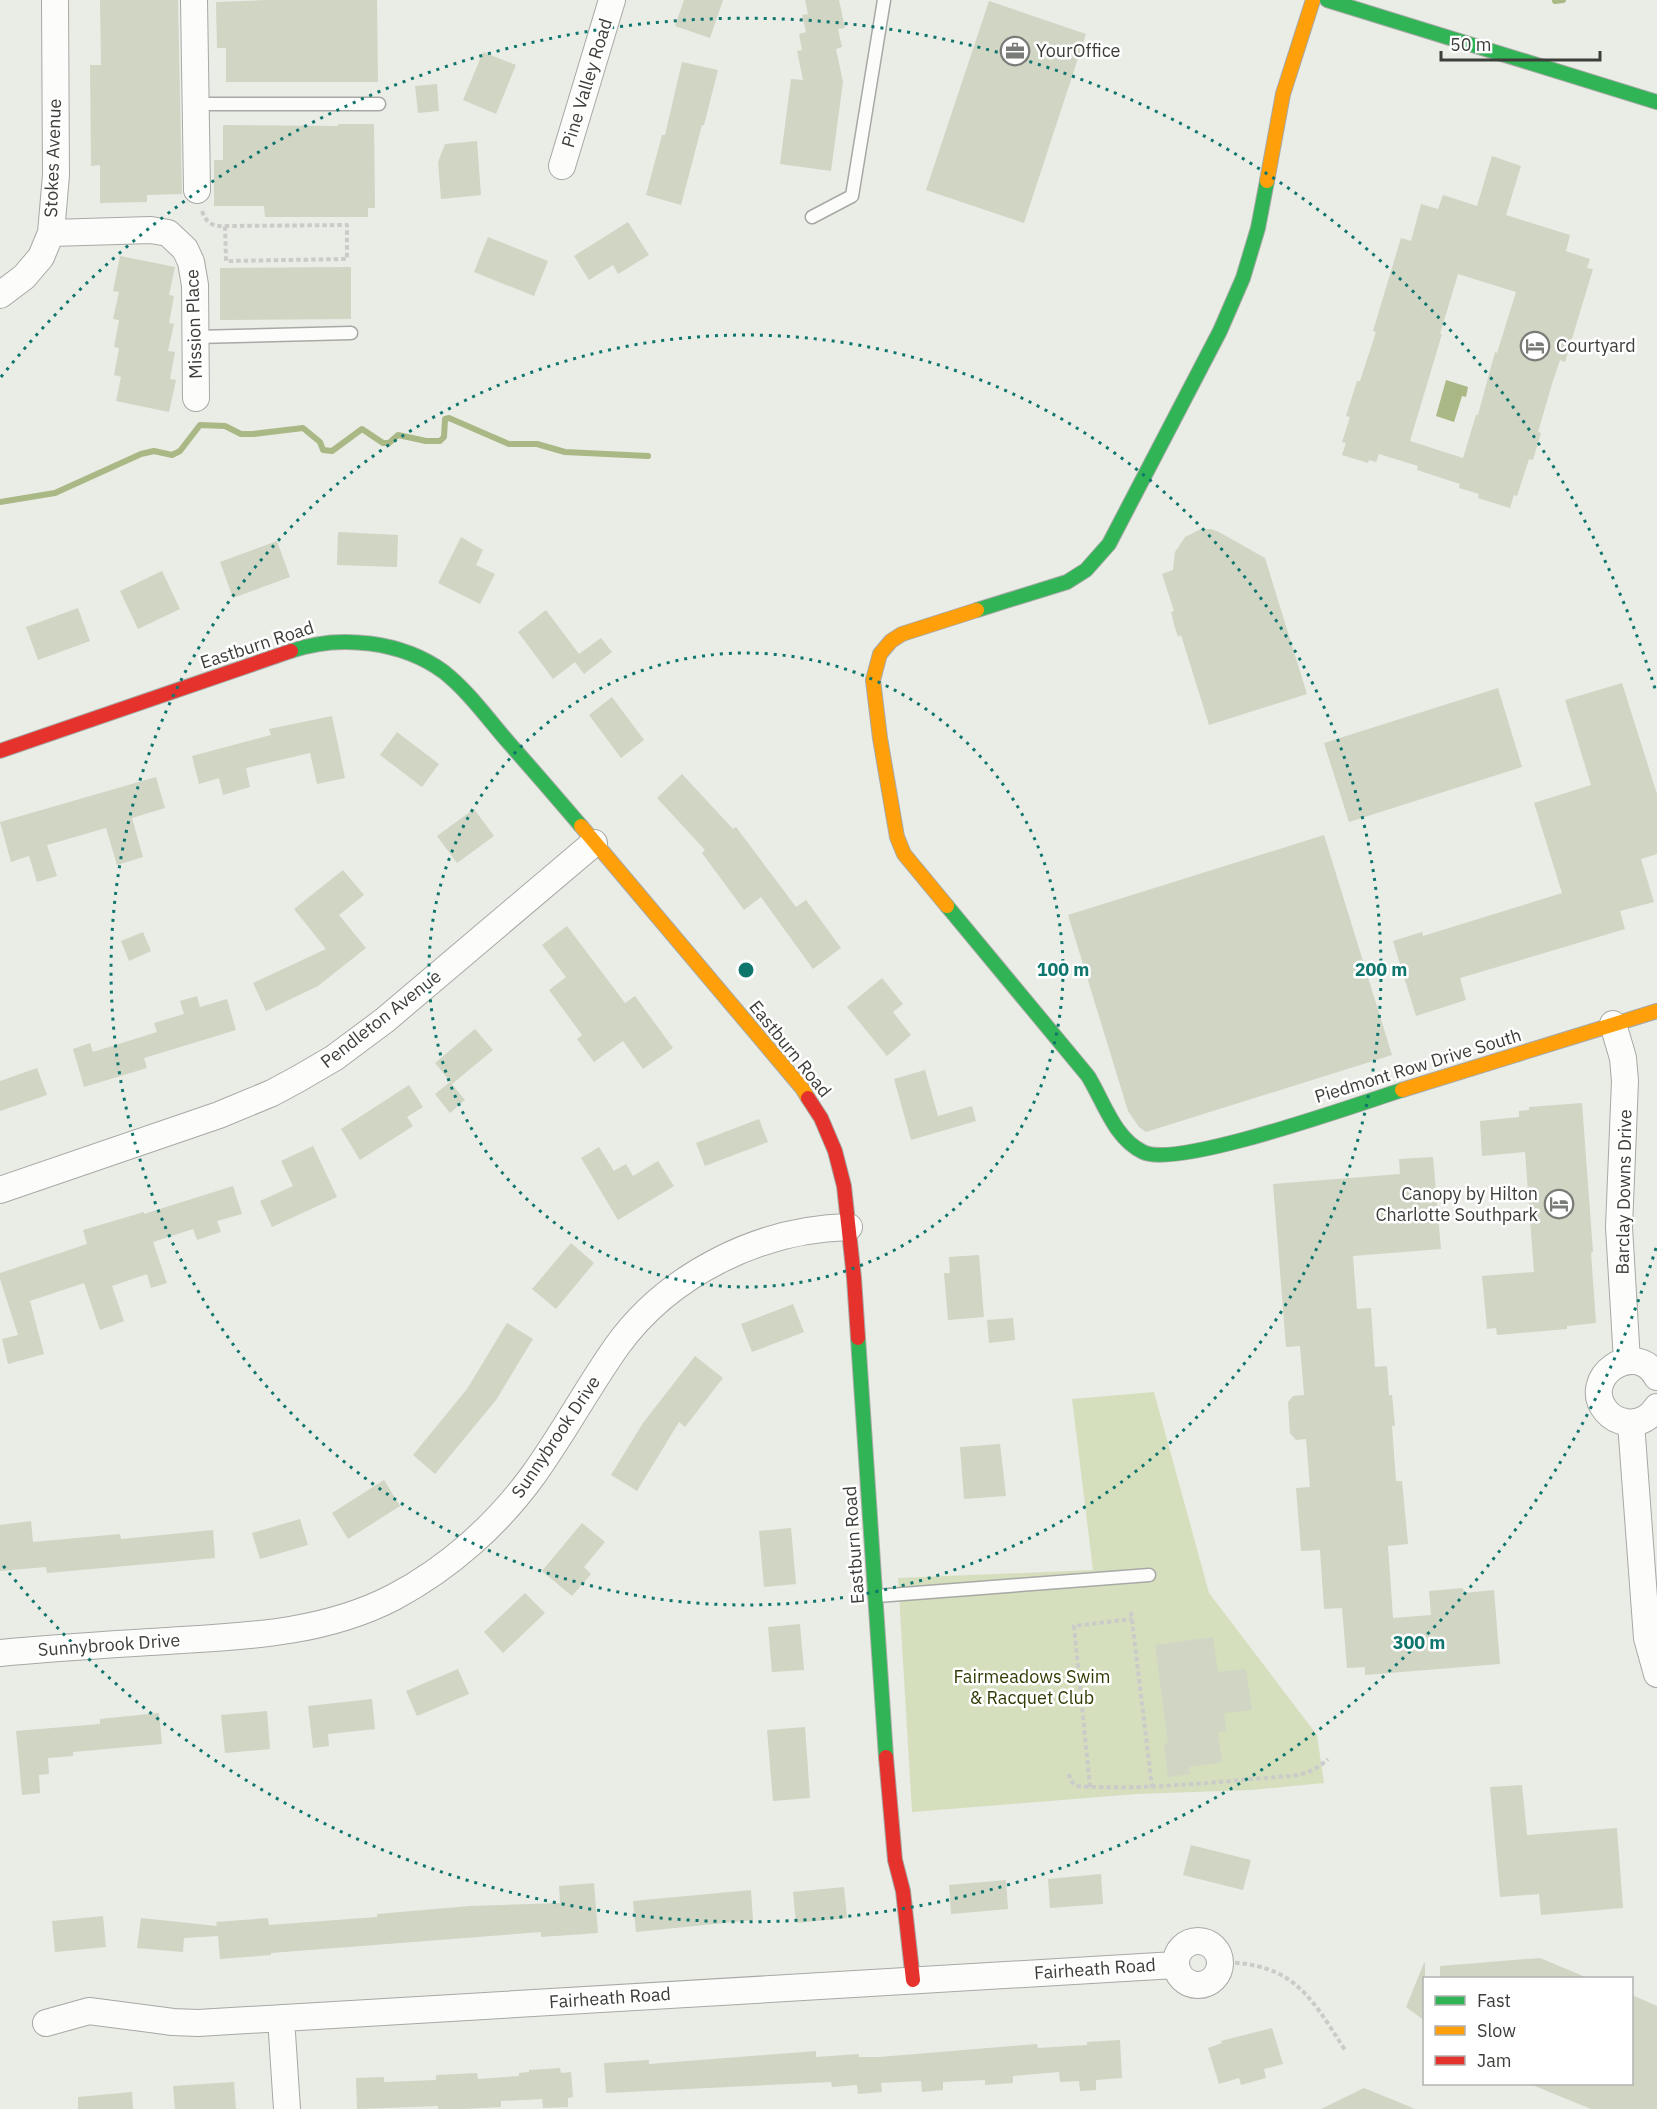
<svg xmlns="http://www.w3.org/2000/svg" width="1657" height="2109" font-family="'IBM Plex Sans',sans-serif">
	<style>
		.green { fill: #d5dfbe }
		.water { fill: #aab885 }
		.lines { fill: none; stroke-linecap: round; stroke-linejoin: round }
		.stream { stroke: #aab885; stroke-width: 6 }
		.building { fill: #d0d5c4; fill-rule: evenodd }
		.lane-casing { stroke: #a7a9a5; stroke-width: 15 }
		.street-casing { stroke: #a7a9a5; stroke-width: 28 }
		.fast-casing { stroke: #a7a9a5; stroke-width: 16 }
		.slow-casing { stroke: #a7a9a5; stroke-width: 16 }
		.jam-casing { stroke: #a7a9a5; stroke-width: 16 }
		.path { stroke: #cbccc9; stroke-width: 4; stroke-dasharray: 4.5 3; stroke-linecap: butt }
		.lane { stroke: #fcfcfb; stroke-width: 12 }
		.street { stroke: #fcfcfb; stroke-width: 26 }
		.fast { stroke: #30b455; stroke-width: 14 }
		.slow { stroke: #ff9f0a; stroke-width: 14 }
		.jam { stroke: #e5322d; stroke-width: 14 }
		.ring { fill: none; stroke: #0f766e; stroke-width: 3; stroke-dasharray: 3 6 }
		.labels { text-anchor: middle; stroke-width: 5; stroke-linejoin: round; paint-order: stroke }
		.poi-label { font-size: 18px; fill: #3c3e39; stroke: #fff; text-anchor: start }
		.street-label { font-size: 18px; fill: #3c3e39; stroke: #fff }
		.park-label { font-size: 18px; fill: #303c04; stroke: #fff }
		.centre { fill: #0f766e; stroke: #fff; stroke-width: 3 }
		.ring-label { font-size: 18px; text-anchor: middle; font-weight: bold; fill: #0f766e; stroke: #fff; stroke-width: 5; stroke-linejoin: round; paint-order: stroke }
	</style>
	<rect width="100%" height="100%" fill="#eaece6"/>
	<path class="green" d="M1154,1392l55,201 108,142 7,48 -73,7 -115,4 -224,18 -14,-234 195,-8 -21,-171z"/>
	<path class="water" d="M1446,380l22,7 -2,10 -4,-1 -8,26 -18,-6z"/>
	<g class="lines">
		<path class="stream" d="M1555,1l8,-1
			M0,502l55,-9 86,-39 13,-3 18,4 8,-4 20,-26 25,1 16,8h12l50,-6 17,14 3,8 9,1 30,-22 21,14h6l9,-8 28,6h14l4,-4 1,-18 4,-1 60,26h28l28,8 83,4"/>
	</g>
	<path class="building" d="M100,0h78l4,194 -35,1v7l-47,1v-38l-9,1 -1,-101h11z
		M267,0h110l1,82h-152v-34h-9l-1,-46z
		M684,0h39l-13,38 -35,-12z
		M805,0h34l6,28 -7,1 4,18 -6,2 7,33 -12,89 -51,-7 11,-85 12,1 -6,-29 5,-1 -3,-16 7,-2 -4,-17 6,-1z
		M989,1l97,33 -62,189 -98,-33z
		M483,52l33,13 -20,49 -33,-14z
		M682,62l36,8 -14,55h-2l-21,80 -35,-10 16,-60h3z
		M437,84l2,27 -21,2 -3,-27z
		M338,124h36l1,84h-7v9h-103l-1,-11h-50v-46h9v-35l115,1z
		M477,141l4,54 -40,4 -3,-37 7,-18z
		M1492,156l29,10 -15,49 64,20 -4,16 24,8 -3,9 6,1 -28,93 -5,-2 -8,24 -14,48 3,1 -8,27 -4,-1 -12,37 -3,-1 -4,13 -32,-10 1,-4 -20,-6 1,-4 -43,-14 1,-4 -39,-12 -3,8 -7,-2 -1,3 -26,-8 4,-12 -4,-1 8,-25 -4,-1 11,-35h3l16,-49 -3,-1 28,-93 10,3 10,-37 17,5 5,-14 34,11zM1458,274l58,18 -19,61 -2,-1 -17,63h-2l-13,43 -53,-17 32,-107h-2z
		M628,222l21,33 -31,19 -5,-9 -24,15 -15,-24z
		M488,237l60,24 -14,35 -60,-24z
		M120,256l55,11 -6,28 5,1 -5,27 5,1 -6,27 7,1 -5,27 6,1 -7,32 -53,-11 5,-24 -7,-2 5,-27 -5,-1 5,-27 -6,-1 6,-27 -6,-1z
		M351,267v52l-131,1v-52z
		M1201,529h10l8,3 46,26 42,136 -98,31 -28,-90 -3,2 -4,-13 -3,-12 3,-1 -12,-37 11,-4 2,-18 10,-15z
		M338,532l60,3 -1,32 -60,-2z
		M461,537l22,13 -7,15 19,9 -15,30 -42,-21z
		M277,541l13,36 -57,21 -13,-36z
		M162,571l18,38 -42,20 -18,-38z
		M78,608l12,33 -52,19 -12,-33z
		M546,610l33,44 22,-16 11,14 -28,22 -9,-12 -22,17 -35,-47z
		M1622,683l35,111v60l-16,5 13,43 -34,9 5,18 -165,49 6,22 -50,16 -23,-75 29,-9 1,4 139,-43 -28,-90 57,-18 -26,-85z
		M1498,688l24,79 -173,55 -25,-79z
		M612,697l32,43 -23,18 -32,-43z
		M332,716l13,62 -28,6 -7,-31 -64,15 4,19 -27,8 -4,-17 -20,6 -7,-28 79,-21 -2,-6z
		M397,732l42,32 -17,23 -42,-32z
		M682,774l51,55 3,-2 60,80 10,-7 35,48 -28,21 -52,-72 -17,13 -42,-57 3,-3 -48,-52z
		M156,777l9,31 -33,10 11,39 -26,8 -11,-37 -59,17 10,31 -20,6 -8,-26 -18,6 -11,-40z
		M474,809l20,27 -37,27 -20,-27z
		M1324,835l68,220 -246,77 -7,-5 -11,-16 -60,-196z
		M343,870l21,25 -25,20 27,33 -48,38 -52,25 -13,-28 73,-34 -32,-40z
		M567,926l58,77 10,-7 38,52 -30,21 -20,-28 -29,21 -17,-23 5,-4 -33,-45 17,-13 -24,-32z
		M143,932l8,19 -22,10 -8,-20z
		M882,978l21,26 -10,8 18,23 -24,21 -40,-49z
		M197,996l3,11 27,-8 9,31 -92,28 3,10 -63,19 -11,-38 17,-6 3,9 64,-20 -3,-9 30,-9 -4,-13z
		M475,1029l18,21 -41,34 -17,-21z
		M37,1068l10,27 -47,16v-30z
		M925,1070l13,46 34,-10 4,15 -65,19 -17,-61z
		M450,1082l15,18 -15,13 -15,-19z
		M409,1085l14,22 -16,10 6,9 -53,34 -19,-31z
		M1582,1103l11,149 -2,1 5,70 -29,3v3l-70,6 -1,-7 -9,1 -5,-53 52,-4 -9,-120 -43,4 -2,-35 39,-4v-6l10,-1v-3z
		M759,1119l9,23 -63,24 -9,-23z
		M313,1146l24,51 -65,30 -12,-26 33,-15 -12,-25z
		M599,1147l15,24 12,-7 7,12 25,-15 16,25 -56,34 -37,-62z
		M1433,1157l8,92 -88,7 4,53 14,-1 4,59 12,-1 2,29h3l3,31h-3l4,55h6l6,63 -20,2 5,72 38,-3 -2,-24 34,-3 1,5 30,-3 6,74 -135,11v-8l-18,1 -5,-60 -18,1 -4,-59 -19,1 -5,-63 14,-1 -4,-48 -10,1 -6,-7 -2,-31 5,-6 11,-1 -4,-49 -14,1 -13,-163 127,-10 -1,-15z
		M233,1186l9,28 -25,7 4,11 -24,8 -4,-11 -40,13 14,41 -16,5 -4,-14 -35,12 12,35 -24,9 -16,-47 -54,18 14,53 -36,10 -6,-25 16,-4 -18,-56v-6l87,-29 -4,-14 61,-18v2z
		M571,1243l23,20 -38,46 -24,-20z
		M979,1255l5,62 -36,3 -4,-47h6l-1,-16z
		M793,1304l11,28 -52,20 -11,-28z
		M1013,1318l2,22 -26,3 -2,-23z
		M507,1323l26,16 -37,61 -61,74 -22,-19 54,-66z
		M695,1356l28,22 -38,49 -6,-5 -42,69 -26,-16 32,-52z
		M1000,1444l6,52 -42,3 -4,-52z
		M384,1480l16,26 -52,33 -16,-26z
		M300,1519l8,26 -48,14 -8,-26z
		M31,1521l2,21 87,-8 1,5 92,-9 2,28 -168,15 -1,-6 -46,4v-46z
		M582,1523l23,19 -21,25 7,7 -19,22 -30,-25z
		M791,1528l5,56 -32,3 -5,-56z
		M525,1593l20,20 -42,40 -19,-21z
		M800,1624l4,46 -32,2 -4,-45z
		M1213,1637l5,35 28,-3 6,41 -28,3 2,18 -8,1 4,30 -33,5 1,7 -22,3 -4,-33 4,-1 -13,-98z
		M458,1669l11,25 -52,22 -11,-25z
		M372,1699l3,30 -47,5 1,12 -16,2 -5,-42z
		M267,1711l3,38 -45,4 -4,-38z
		M159,1713l3,31 -89,8v4l-25,2 1,16 -10,1 1,18 -18,2 -6,-64 84,-7v-5z
		M805,1727l5,71 -37,3 -6,-71z
		M1522,1785l5,50 90,-7 6,80 -82,7 -2,-21 -39,3 -10,-110z
		M1191,1845l60,15 -8,30 -60,-15z
		M1101,1874l2,30 -53,4 -2,-29z
		M1006,1880l2,29 -57,5 -2,-29z
		M594,1883l4,50 -57,4v-5l-270,21v2l-51,4 -2,-23 -34,2 -1,14 -46,-4 4,-30 76,8 -1,-4 52,-4 1,7 108,-8v-3l93,-8 90,-3 -1,-17z
		M844,1887l3,31 -51,5 -3,-31z
		M751,1890l2,30 -117,12 -3,-31z
		M103,1916l3,31 -51,5 -3,-31z
		M1540,1958l48,20h-148v-12z
		M1424,1963h1v58l-19,-14z
		M1632,1995l25,11v103h-66l-61,-25h102z
		M1272,2028l11,36 -19,5 2,9 -25,7 -2,-7 -20,6 -11,-36 14,-5 -1,-2z
		M1120,2040l2,38 -26,2v10l-16,1 -1,-10 -19,1 -1,-10 -46,4v7l-28,2v-5l-42,2v8l-21,2 -1,-11 -40,2 1,9 -24,2 -1,-9 -25,2 -1,-5 -225,11 -2,-30 45,-3v4l167,-13v6l43,-3v3h20l158,-13 1,4 49,-3v-3z
		M560,2068l1,5 10,-1 2,25 -5,1v9l-25,1 -1,-9 -41,2v6l-39,2h-24v-3l-81,3 -1,-31 28,-1v5l52,-2v-5l41,-2 1,6 41,-3v-3l10,-1v-2z
		M234,2082l2,27h-61l-2,-23z
		M1364,2088l49,20v1h-92z
		M132,2092l1,17h-55v-12z"/>
	<g class="lines">
		<g class="lane-casing">
			<path id="lane" d="M196,104h183
				M812,217l40,-21 32,-196
				M196,337l155,-4
				M877,1596l272,-21"/>
		</g>
		<g class="street-casing">
			<path id="street" d="M194,0l3,190
				M562,166l50,-166
				M51,233l100,-3 17,3 17,16 6,13 4,23 1,113
				M0,295l24,-18 17,-20 10,-24 5,-58 -1,-175
				M1613,1024l10,34 2,23 -6,146 8,134
				M0,1190l219,-75 53,-22 26,-14 36,-21 51,-38 209,-177
				M1657,1377c-22,-39 -78,1 -51,34 5,6 12,10 20,11 13,2 24,-4 31,-15
				M1631,1423l16,215 10,36
				M0,1653c61,-6 122,-9 182,-13 73,-4 147,-9 212,-43 55,-29 104,-73 140,-123 30,-42 54,-87 83,-128 52,-72 143,-117 232,-119
				M1176 1963a22 22 0 1 1 44 0a22 22 0 1 1-44 0Z
				M281,2018l6,91
				M46,2023l43,-12 84,11 25,1 977,-58"/>
		</g>
		<g class="fast-casing">
			<path id="fast" d="M1327,0l330,102
				M977,610l90,-28 19,-12 23,-26 111,-213 23,-53 15,-50 9,-47
				M291,651c48,-17 111,-10 153,21 25,20 44,47 65,71 24,27 48,55 72,83
				M947,906l141,170c16,26 26,62 55,76 34,17 215,-48 259,-62
				M858,1338l28,419"/>
		</g>
		<g class="slow-casing">
			<path id="slow" d="M1267,181l16,-87 30,-94
				M581,826l221,262 6,10
				M947,906l-43,-52 -7,-17 -17,-99 -7,-58 7,-26 11,-13 11,-7 75,-24
				M1402,1090l255,-79"/>
		</g>
		<g class="jam-casing">
			<path id="jam" d="M0,751l291,-100
				M808,1098l13,20 14,33 9,35 10,92 4,60
				M886,1757l9,103 8,31 10,89"/>
		</g>
		<path class="path" d="M202,211c4,12 11,16 23,15l122,-1v34l-121,2 -1,-35
			M1131,1612l21,175
			M1069,1774l1,6 6,6c71,5 143,-5 214,-10 16,-2 26,-6 38,-17
			M1090,1787l-16,-161 58,-7
			M1220,1962c73,1 89,32 125,88"/>
		<use href="#lane" class="lane"/>
		<use href="#street" class="street"/>
		<use href="#fast" class="fast"/>
		<use href="#slow" class="slow"/>
		<use href="#jam" class="jam"/>
	</g>
	<g class="ring">
		<circle cx="746" cy="970" r="317"/>
		<circle cx="746" cy="970" r="635"/>
		<path d="M1656 1248A952 952 0 0 1 1 1563M1 377A952 952 0 0 1 1656 692"/>
	</g>
	<defs>
		<g id="office-ring" transform="scale(1.5)"><circle r="9.5" fill="#fff" stroke="#797b76" stroke-width="1.5"/><path d="M-6-3h4V-5.5h4V-3h4V5H-6ZM-1-4.5V-3h2v-1.5ZM-6 0V1H6V0Z" fill="#797b76"/></g>
		<g id="hotel-ring" transform="scale(1.5)"><circle r="9.5" fill="#fff" stroke="#797b76" stroke-width="1.5"/><path d="M-6-4.5h1.5V1H6V5H4.5V3h-9V5H-6ZM-4 0a1.8 1.8 0 1 1 3.6 0ZM.5 0V-2.5h3Q6-2.5 6 0Z" fill="#797b76"/></g>
	</defs>
	<g fill-rule="evenodd">
		<use href="#office-ring" x="1015" y="51"/>
		<use href="#hotel-ring" x="1535" y="346"/>
		<use href="#hotel-ring" x="1559" y="1204"/>
	</g>
	<g class="labels">
		<g class="poi-label">
			<text x="1036" y="57">YourOffice</text>
			<text x="1556" y="352">Courtyard</text>
			<text x="1538" y="1200" text-anchor="end">Canopy by Hilton<tspan x="1538" dy="21">Charlotte Southpark</tspan></text>
		</g>
		<g class="street-label">
			<text transform="translate(587 83) rotate(-73)" y="6">Pine Valley Road</text>
			<text transform="translate(53 158) rotate(-88)" y="6">Stokes Avenue</text>
			<text transform="translate(194 324) rotate(-92)" y="6">Mission Place</text>
			<text transform="translate(257 645) rotate(-18)" y="6">Eastburn Road</text>
			<text transform="translate(381 1019) rotate(-38)" y="6">Pendleton Avenue</text>
			<text transform="translate(790 1049) rotate(51)" y="6">Eastburn Road</text>
			<text transform="translate(1418 1066) rotate(-17)" y="6">Piedmont Row Drive South</text>
			<text transform="translate(1624 1192) rotate(-89)" y="6">Barclay Downs Drive</text>
			<text transform="translate(556 1437) rotate(-56)" y="6">Sunnybrook Drive</text>
			<text transform="translate(854 1545) rotate(-94)" y="6">Eastburn Road</text>
			<text transform="translate(109 1645) rotate(-4)" y="6">Sunnybrook Drive</text>
			<text transform="translate(1095 1969) rotate(-4)" y="6">Fairheath Road</text>
			<text transform="translate(610 1998) rotate(-4)" y="6">Fairheath Road</text>
		</g>
		<g class="park-label">
			<text x="1032" y="1683">Fairmeadows Swim<tspan x="1032" dy="21">&amp; Racquet Club</tspan></text>
		</g>
	</g>
	<circle cx="746" cy="970" r="9" class="centre"/>
	<g class="ring-label">
		<text x="1063" y="976">100 m</text>
		<text x="1381" y="976">200 m</text>
		<text x="1419" y="1649">300 m</text>
	</g>
	<rect x="1423" y="1977" width="210" height="108" fill="#ffffff" stroke="#b1b2b0" stroke-width="1.5"/>
	<rect x="1435" y="1996" width="30" height="9" fill="#30b455" stroke="#b1b2b0" stroke-width="1.5"/>
	<text x="1477" y="2007" font-size="18" fill="#3c3e39">Fast</text>
	<rect x="1435" y="2026" width="30" height="9" fill="#ff9f0a" stroke="#b1b2b0" stroke-width="1.5"/>
	<text x="1477" y="2037" font-size="18" fill="#3c3e39">Slow</text>
	<rect x="1435" y="2056" width="30" height="9" fill="#e5322d" stroke="#b1b2b0" stroke-width="1.5"/>
	<text x="1477" y="2067" font-size="18" fill="#3c3e39">Jam</text>
	<path d="M1441 51v9h159v-9" fill="none" stroke="#3c3e39" stroke-width="3"/>
	<text x="1450" y="51" font-size="18" fill="#3c3e39" stroke="#ffffff" stroke-width="4.5" paint-order="stroke">50 m</text>
</svg>
